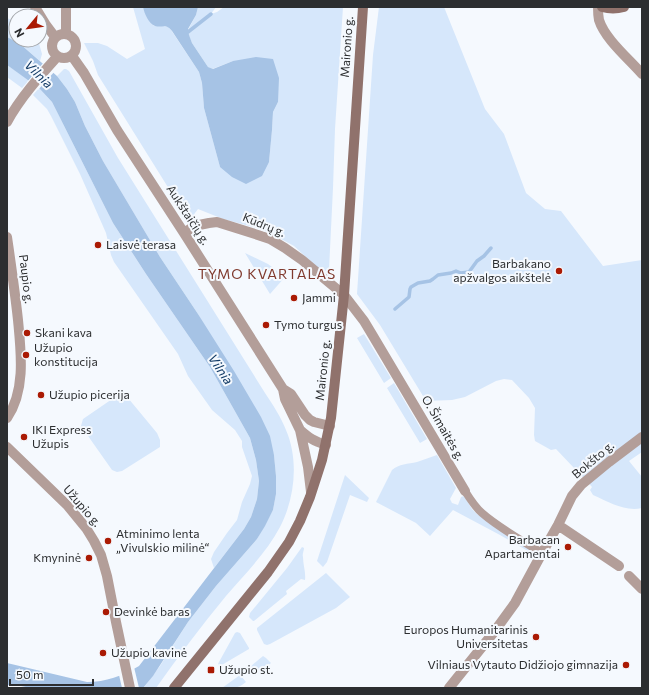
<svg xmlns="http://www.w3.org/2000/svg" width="649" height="695" font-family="Commissioner,sans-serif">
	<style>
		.green { fill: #d6e7fb }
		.water { fill: #a6c3e5 }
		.pier { fill: #f5f9fe }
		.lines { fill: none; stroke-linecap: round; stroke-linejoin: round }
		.stream { stroke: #a6c3e5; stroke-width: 3.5 }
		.pedestrian { stroke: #b39e99; stroke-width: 8 }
		.minor { stroke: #b39e99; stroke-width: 10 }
		.secondary { stroke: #90726c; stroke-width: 10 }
		.poi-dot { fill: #aa1a04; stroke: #f5f9fe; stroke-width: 1.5 }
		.labels { text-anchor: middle; stroke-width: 4; stroke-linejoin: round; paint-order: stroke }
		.street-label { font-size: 12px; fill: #2c2e30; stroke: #f5f9fe }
		.poi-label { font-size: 12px; fill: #2c2e30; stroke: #f5f9fe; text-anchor: start }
		.water-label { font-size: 13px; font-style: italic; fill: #123a65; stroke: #f5f9fe }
		.quarter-label { font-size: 14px; letter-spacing: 1px; fill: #803a2e; stroke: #f5f9fe }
	</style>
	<rect width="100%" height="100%" fill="#f5f9fe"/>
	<path class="green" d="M133,7h10l1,4 10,15h9l6,1 30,45 3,11 2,25 16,59 49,-5 3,-32 1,-18 5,-10 -45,-41 -21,8 -4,-2 -16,-24 -3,-7 -1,-6 8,-15 2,-8h18l-5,7 6,-2 7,-5h119l-8,122 -2,59 -4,82 -4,1h-4l-27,-25 -11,-6 -22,-11 -38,-10 -25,-10 -9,12 -91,-146 -5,-14 -9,-18h14l9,3 20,13 18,-10z
		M379,7h65l41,102 19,25 22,59 19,16 16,2 42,55 39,-6v192l-13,9 13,16v31c-17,4 -33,-6 -49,-13l-3,-5 2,-3 -36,-38 -5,1 -16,-9 -1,-6 1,-27 -6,-10 -17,-18 -8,-1 -8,2 -31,16 -13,3 -26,1 -46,-76 -23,-31 16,-239z
		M7,18l9,4v18h22l4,14 -2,7 -21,-18 -12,-6z
		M7,65l22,15 -7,8 -15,-11z
		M64,69h2l3,2 49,87 147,235c8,12 16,24 21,37 13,30 9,68 -6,97 -13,25 -36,48 -54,69 -25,30 -48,61 -70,92h-13l2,-2 15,-20 28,-44 28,-36 41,-47 16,-29 3,-16v-18l-2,-21 -76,-141 -38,-57 -57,-96 -18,-35 -10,-24 -8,-13 -10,-13z
		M39,88l13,14 61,121 33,51 64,93 40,71 6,22 3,21 -2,18 -6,18 -7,12 -30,39 -3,-9 3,-7 13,-19 10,-13 5,-18 8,-18 2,-8 -10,-29v-6l-7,-11 -23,-20 -24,-34 -10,-22 -64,-92 -3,-7 -5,-22 -26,-59 -29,-58 -4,-7 -14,-14z
		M245,253l23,11 17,13 -15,17z
		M364,334l27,44 -7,5 -27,-45z
		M394,383l33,56 -7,4 -33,-55z
		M118,395h6l4,3 29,35 3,7v7l-38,24 -5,1 -5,-2 -31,-44 2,-7z
		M437,455l19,33 -6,11 2,4 6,2 3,-8 3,-1 8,13 5,5 56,38v2l-33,-19 -47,-25 -23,26 -14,-13 -40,-21 16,-32c7,-6 16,-6 25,-8 7,-2 13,-5 20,-7z
		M345,475l24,23 -2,4 -17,-7 -23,67 -4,5 -6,-6z
		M302,547l2,1c0,3 -2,6 -1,9 0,8 3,15 2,23l-4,-1 -15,12 1,3 -33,27h-1l-4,-4 1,-4 37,-45z
		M326,573l24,24 -14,11 -66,36 -3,1 -3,-1 -7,-14v-2z
		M237,632l3,1 9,15v1l-29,17 -2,-2 1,-2 16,-29z
		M263,656l3,2 5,5 -16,13 -5,-8 1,-2z
		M240,675l1,1 5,6c-8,7 -13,6 -24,6z"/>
	<path class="water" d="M143,7h55l-2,8 -8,14 1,6 3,8 16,24 5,2 20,-8 23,-4 17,2 6,19 -1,24 -5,10 -1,18 -3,32 -7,14 -16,8 -14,-7 -12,-10 -16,-59 -2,-25 -3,-11 -27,-41c-6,-8 -9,-3 -17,-5 -6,-2 -11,-13 -12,-19z
		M7,37l12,6 38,33 10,13 8,13 10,24 18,35 57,96 38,57 36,57 27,46 9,19 4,19 2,21v18l-3,16 -8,16 -8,13 -41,47 -28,36 -35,54 -10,12h-112l-10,-2 -14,-1v-22l80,19c19,0 35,-6 52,-16l105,-137 7,-12 6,-18 2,-18 -3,-21 -6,-22 -40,-71 -64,-93 -33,-51 -61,-121 -13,-14 -32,-23z"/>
	<path class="pier" d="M44,62l11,9 -17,19 -11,-8z
		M134,667l5,21h-17l-3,-13z"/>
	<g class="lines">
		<path class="stream" d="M188,32l23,-18
			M395,309l14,-12 1,-8 1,-2 7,-4 12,-2 3,-2 5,-4 13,-2 5,-2 5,2 8,-1 8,-11 7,-5 7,-8"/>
		<path class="pedestrian" d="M465,491c5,8 10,16 17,22 17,15 41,28 60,40"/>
		<path class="minor" d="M35,7l11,18 9,12
			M66,7v27
			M598,7c0,4 0,8 1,13 6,19 29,38 43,54
			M52 46a12 12 0 1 1 24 0a12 12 0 1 1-24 0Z
			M72,56l12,17 33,57 67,103 99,156 2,10 15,31 8,37 3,25
			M7,122c13,-24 32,-45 50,-65
			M184,233l9,-6 6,-2 10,-2 8,-1 35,11 18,6 15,9 17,12 42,35 20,26 9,15 92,155
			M7,237c4,28 8,55 11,83 3,32 8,70 -11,98
			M283,389l8,5 14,21 5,5 4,2 16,4
			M300,430c9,8 14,11 26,15
			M7,447l61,59 18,22 8,13 7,14 6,21 9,46 14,66
			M558,525l61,41
			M629,576l13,13
			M449,688l45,-56 21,-29 27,-50 16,-28 14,-29 9,-11 28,-23 33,-25"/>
		<path class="secondary" d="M602,7c8,2 14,2 22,0
			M174,688l94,-116 21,-30 11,-21 10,-24 12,-37 9,-42 13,-123 19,-288"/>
	</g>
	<g class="poi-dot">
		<circle cx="98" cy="245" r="4"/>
		<circle cx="559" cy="271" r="4"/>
		<circle cx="294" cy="298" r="4"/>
		<circle cx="266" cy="325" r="4"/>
		<circle cx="27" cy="333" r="4"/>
		<circle cx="26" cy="355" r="4"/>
		<circle cx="41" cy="395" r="4"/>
		<circle cx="24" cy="437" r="4"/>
		<circle cx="108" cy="541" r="4"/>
		<circle cx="568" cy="547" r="4"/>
		<circle cx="89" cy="558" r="4"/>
		<circle cx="106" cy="612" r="4"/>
		<circle cx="536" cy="637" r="4"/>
		<circle cx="103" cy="653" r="4"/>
		<circle cx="626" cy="665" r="4"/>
		<rect x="207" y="666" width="8" height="8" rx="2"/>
	</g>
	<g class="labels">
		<g class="street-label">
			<text transform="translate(347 47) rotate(-86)" y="4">Maironio g.</text>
			<text transform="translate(188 215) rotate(57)" y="4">Aukštaičių g.</text>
			<text transform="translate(264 225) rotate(22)" y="4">Kūdrų g.</text>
			<text transform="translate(26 279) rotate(83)" y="4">Paupio g.</text>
			<text transform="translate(323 370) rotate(-84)" y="4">Maironio g.</text>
			<text transform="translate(443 428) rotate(60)" y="4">O. Šimaitės g.</text>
			<text transform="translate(593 460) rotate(-40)" y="4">Bokšto g.</text>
			<text transform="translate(82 506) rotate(49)" y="4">Užupio g.</text>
		</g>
		<g class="poi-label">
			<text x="106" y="249">Laisvė terasa</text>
			<text x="551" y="268" text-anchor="end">Barbakano<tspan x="551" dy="14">apžvalgos aikštelė</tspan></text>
			<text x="302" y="302">Jammi</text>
			<text x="274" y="329">Tymo turgus</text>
			<text x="35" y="337">Skani kava</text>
			<text x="34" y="352">Užupio<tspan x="34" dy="14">konstitucija</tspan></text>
			<text x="49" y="399">Užupio picerija</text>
			<text x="32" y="434">IKI Express<tspan x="32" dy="14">Užupis</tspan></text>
			<text x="116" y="538">Atminimo lenta<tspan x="116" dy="14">„Vivulskio milinė“</tspan></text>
			<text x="560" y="544" text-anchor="end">Barbacan<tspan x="560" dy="14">Apartamentai</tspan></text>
			<text x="81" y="562" text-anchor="end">Kmyninė</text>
			<text x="114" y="616">Devinkė baras</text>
			<text x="528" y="634" text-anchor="end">Europos Humanitarinis<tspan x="528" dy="14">Universitetas</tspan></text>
			<text x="111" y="657">Užupio kavinė</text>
			<text x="618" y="669" text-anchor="end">Vilniaus Vytauto Didžiojo gimnazija</text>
			<text x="219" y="674">Užupio st.</text>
		</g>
		<g class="water-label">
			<text transform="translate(39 74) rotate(44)" y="5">Vilnia</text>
			<text transform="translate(221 369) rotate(56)" y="5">Vilnia</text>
		</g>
		<g class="quarter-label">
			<text x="267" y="279">TYMO KVARTALAS</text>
		</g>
	</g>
	<rect width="649" height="695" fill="none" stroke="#2c2e30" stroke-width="16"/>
	<g transform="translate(28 28) rotate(241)"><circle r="19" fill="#f5f9fe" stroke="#a5a8ac"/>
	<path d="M0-3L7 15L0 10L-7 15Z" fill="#aa1a04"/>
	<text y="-6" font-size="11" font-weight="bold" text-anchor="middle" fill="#2c2e30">N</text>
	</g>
	<path d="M10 679v6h83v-6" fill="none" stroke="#2c2e30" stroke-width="2"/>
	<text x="16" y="679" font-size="12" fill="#2c2e30" stroke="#f5f9fe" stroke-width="3" paint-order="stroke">50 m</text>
</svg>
